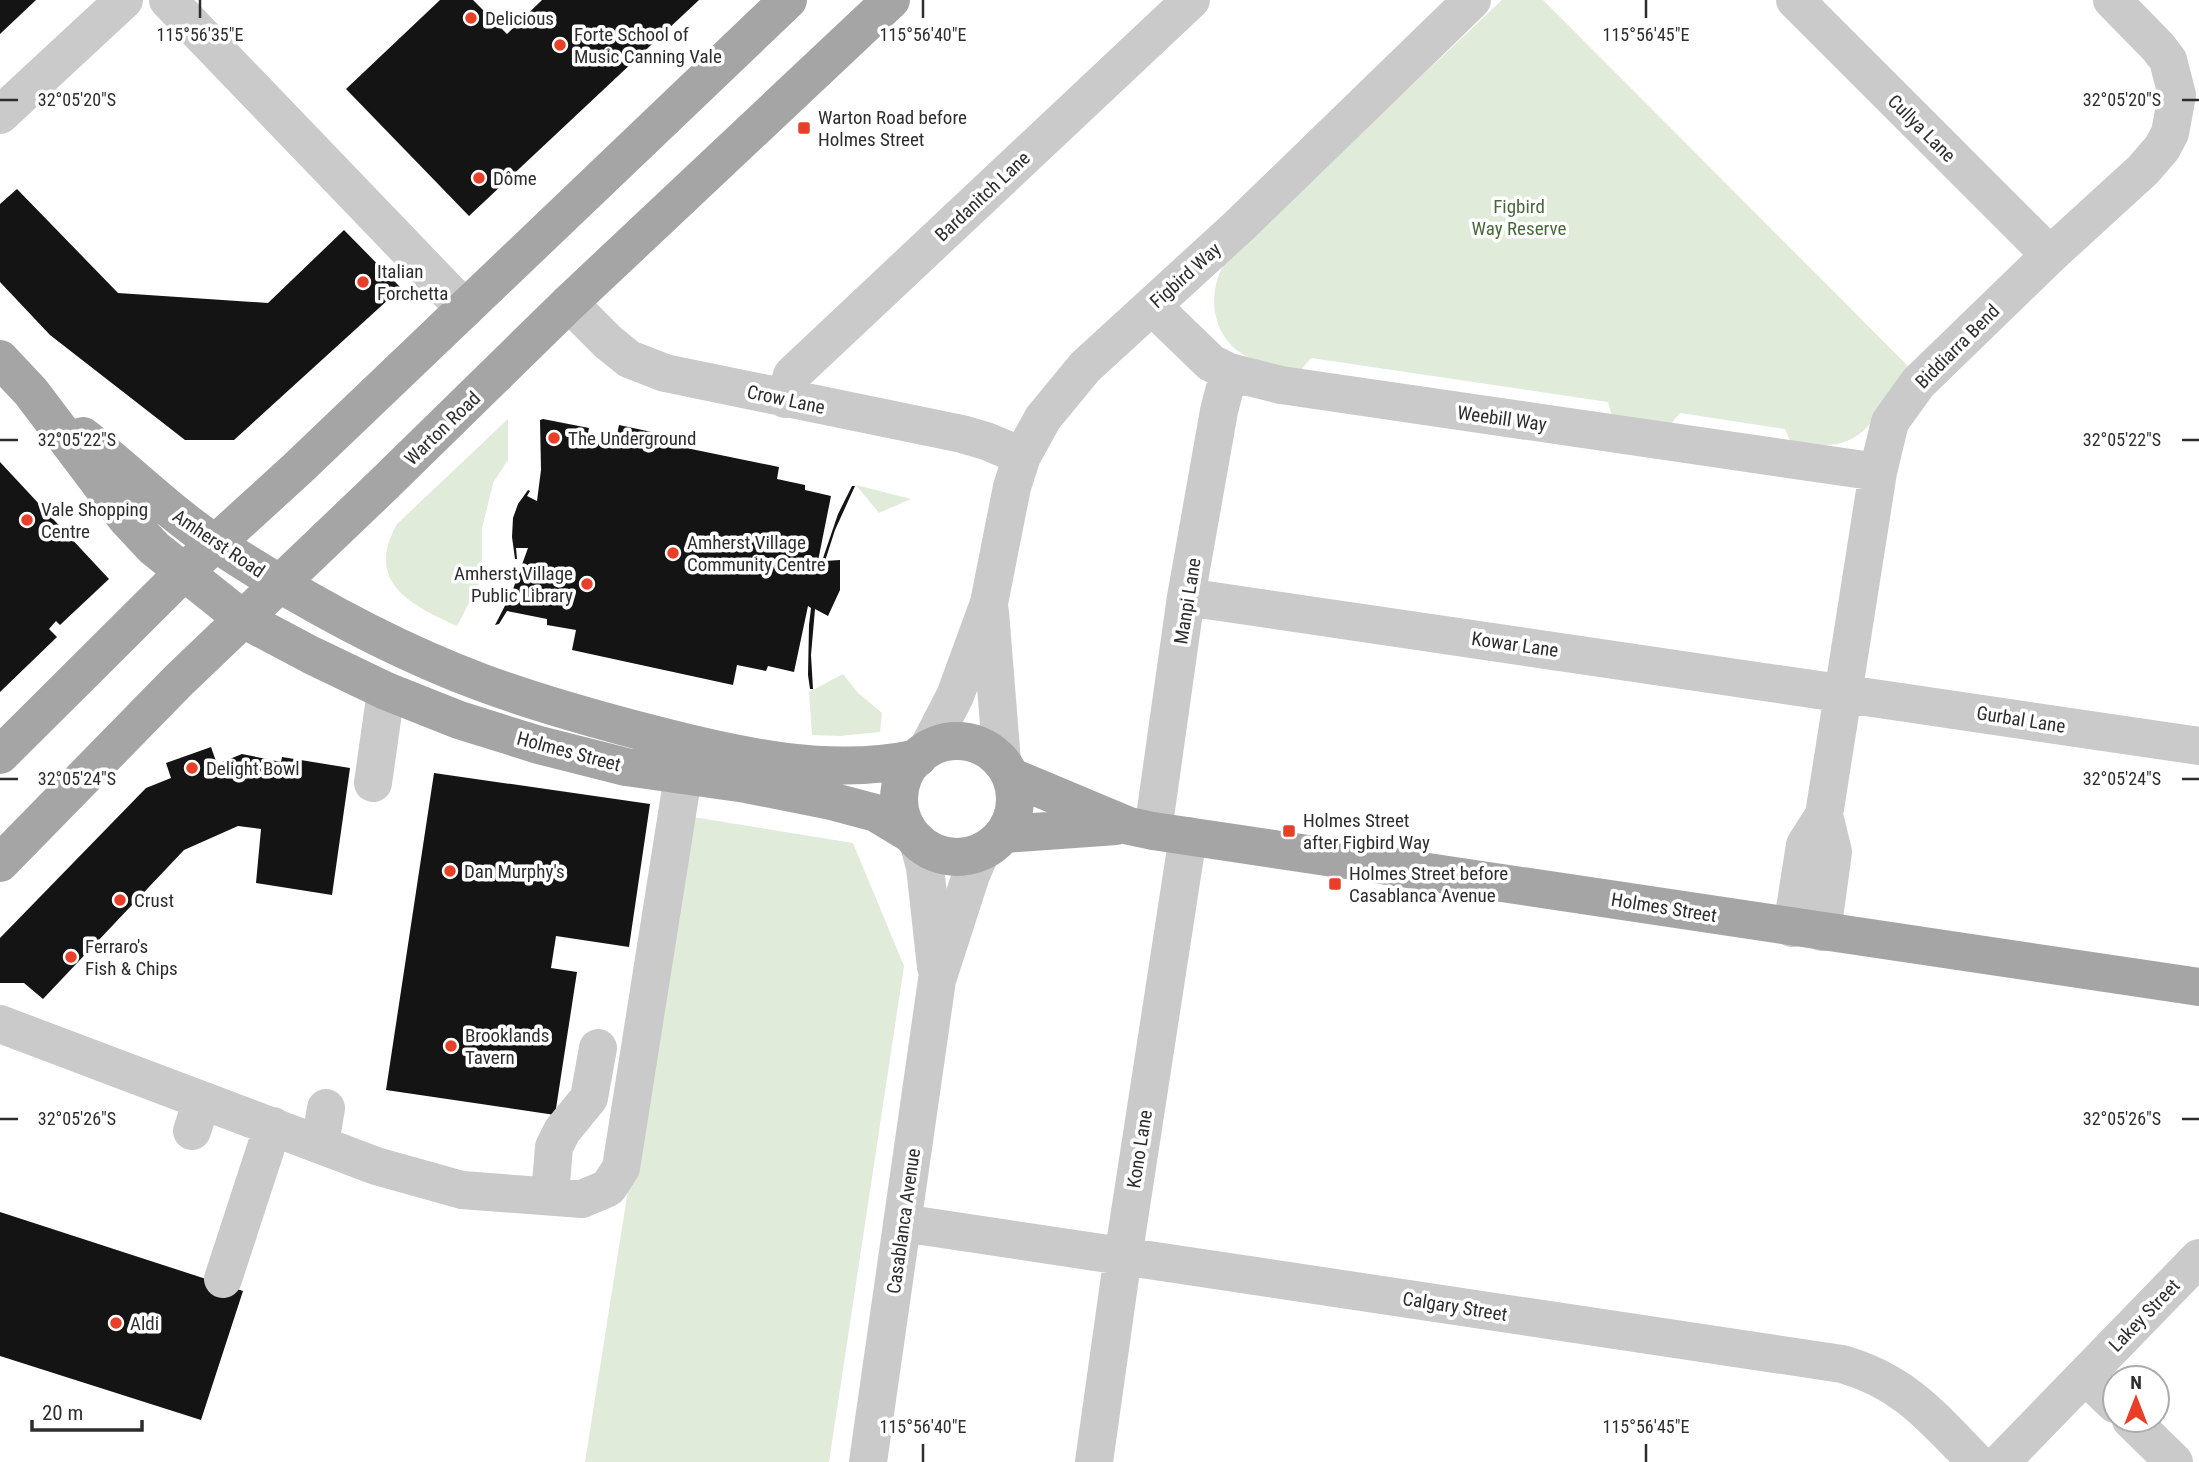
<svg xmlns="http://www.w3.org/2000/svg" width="2199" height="1462" font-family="'Roboto Condensed',sans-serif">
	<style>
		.green { fill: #e0ebda }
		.building { fill: #141414 }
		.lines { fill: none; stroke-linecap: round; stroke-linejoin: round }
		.minor { stroke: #cacaca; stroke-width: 38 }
		.major { stroke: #a5a5a5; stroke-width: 38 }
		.ticks { fill: none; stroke: #2d2d2d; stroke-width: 2.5 }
		.poi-dot { fill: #e93f29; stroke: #fff; stroke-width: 2.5 }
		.labels { text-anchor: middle; stroke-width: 7; stroke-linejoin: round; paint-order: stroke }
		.poi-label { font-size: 19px; fill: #2d2d2d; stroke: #fff; text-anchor: start }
		.street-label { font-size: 19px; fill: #2d2d2d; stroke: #fff }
		.park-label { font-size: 19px; fill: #476939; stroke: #fff }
		.ticks-label { font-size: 18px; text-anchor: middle; fill: #2d2d2d; stroke: #fff; stroke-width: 7; stroke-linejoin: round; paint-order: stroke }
	</style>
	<rect width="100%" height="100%" fill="#fff"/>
	<path class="green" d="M1502,0h41l366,367c-17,25 -36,68 -68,76 -16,4 -34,1 -50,0l-6,-14 -105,-16 -10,12 -58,-9 -4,-14 -297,-44 -10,12c-18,-3 -37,-5 -53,-13 -38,-18 -43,-67 -20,-99z
		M508,419v41l-15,23 -11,46v49l-25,48c-46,-21 -93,-43 -60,-102z
		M856,485l55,14 -32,14z
		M843,674l15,19 24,20 -2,19 -40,4 -28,-1 -3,-43z
		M687,816l166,27 51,123 -75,496h-244z"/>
	<path class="building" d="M0,0h36l-36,34z
		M440,0h33l34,34 35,-34h157l-230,216 -123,-127z
		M17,189l101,104 150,10 76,-73 57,58 -167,152h-49l-135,-105 -50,-53v-78z
		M543,419l46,9 -2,10 28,7 4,-20 42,9 -3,8 4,1 117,24 -2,12 28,6v5l26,6 -13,65h4l16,-47 14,-28h3l-20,44 -10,31 15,-1v30l-12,26 -13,-7 -4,46 2,34h-3l-2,-14 1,-50 2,-17 -3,-2 -14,66 -26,-6 -2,5 -29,-6 -4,20 -161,-35 4,-20 -29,-5v-6l-40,-8 -8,13 -4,1 17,-33 16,-44h-12l1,11h-2l-3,-22 1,-19 5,-14 10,-14 2,1 -3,5 10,5 4,-31 -1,-50z
		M0,462l109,117 -49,46 -4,-4 -7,8 8,8 -57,55z
		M211,747l6,17 25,-10 39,8 1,-5 68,11 -18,127 -76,-12 5,-54 -23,-3 -54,24 -141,149 -19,-16h-24v-45l146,-150 25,-10 -5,-15z
		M434,773l216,31 -21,143 -73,-11 -5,32 26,4 -22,143 -169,-25z
		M0,1212l243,79 -42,129 -201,-64z"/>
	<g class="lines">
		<path class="minor" d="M168,0l297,309
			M1795,0l255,255
			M0,115l124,-115
			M569,303l39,39 21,17 36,14 297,61 24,7 36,15
			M1152,306l59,57 18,9 52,13 597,87
			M785,399l7,-24 399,-375
			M1186,597l1013,149
			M990,612l12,150
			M927,750l28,-54 34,-93 23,-116 10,-31 21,-38 42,-51 154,-141 233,-226
			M373,783l13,-92
			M1153,831l33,-234 33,-186 10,-39
			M918,841l7,26 11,100
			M1792,928l13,-83 19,-30
			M1822,932l11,-80 -9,-37 54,-343 12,-50 28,-39 132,-128 93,-85 19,-22 8,-15 7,-38 -9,-35 -10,-13 -46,-47
			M0,1024l376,142 86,24 120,9 26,-11 13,-20 62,-392
			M192,1131l10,-31
			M320,1144l6,-36
			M550,1196l4,-49 8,-16 27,-33 9,-50
			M902,1223l940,141c63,18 90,53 134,98
			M223,1279l50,-153
			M2086,1376l29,28
			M2131,1420l43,42
			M868,1462l69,-482 34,-105 10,-23
			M1094,1462l26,-185 68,-441
			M2001,1462l198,-204"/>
		<path class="major" d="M0,359l31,33 95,126 28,30 89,71 68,36 75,36 73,29 80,25 87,22 120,17 81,16 49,13 33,20
			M83,436c45,35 85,76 132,107 84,55 174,105 268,140 57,21 115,37 173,52 85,22 175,42 262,23
			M899 799a58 58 0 1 1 116 0a58 58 0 1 1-116 0Z
			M0,755l184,-183 113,-103 491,-469
			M1012,777l117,49 24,5 1046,156
			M1005,834l111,-8
			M0,863l178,-182 205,-196 186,-182 322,-303"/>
	</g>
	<path class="ticks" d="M200,0v18M923,0v18M1646,0v18M0,100h18M2182,100h17M0,440h18M2182,440h17M0,779h18M2182,779h17M0,1119h18M2182,1119h17M923,1444v18M1646,1444v18"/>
	<g class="poi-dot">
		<circle cx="471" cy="18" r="7"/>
		<circle cx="560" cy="45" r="7"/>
		<rect x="797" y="121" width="14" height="14" rx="3.5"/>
		<circle cx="479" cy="178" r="7"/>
		<circle cx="363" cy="282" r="7"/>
		<circle cx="554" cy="438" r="7"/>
		<circle cx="27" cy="520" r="7"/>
		<circle cx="673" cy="553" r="7"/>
		<circle cx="587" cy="584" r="7"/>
		<circle cx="192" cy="768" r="7"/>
		<rect x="1282" y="824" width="14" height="14" rx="3.5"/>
		<circle cx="450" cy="871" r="7"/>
		<rect x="1328" y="877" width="14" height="14" rx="3.5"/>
		<circle cx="120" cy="900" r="7"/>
		<circle cx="71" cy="957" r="7"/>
		<circle cx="451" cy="1046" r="7"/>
		<circle cx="116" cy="1323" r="7"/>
	</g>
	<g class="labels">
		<g class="poi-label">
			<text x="485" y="25">Delicious</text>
			<text x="574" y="41">Forte School of<tspan x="574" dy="22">Music Canning Vale</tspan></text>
			<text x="818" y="124">Warton Road before<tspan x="818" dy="22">Holmes Street</tspan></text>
			<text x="493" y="185">Dôme</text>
			<text x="377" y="278">Italian<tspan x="377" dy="22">Forchetta</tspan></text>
			<text x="568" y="445">The Underground</text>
			<text x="41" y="516">Vale Shopping<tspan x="41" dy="22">Centre</tspan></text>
			<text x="687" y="549">Amherst Village<tspan x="687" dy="22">Community Centre</tspan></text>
			<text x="573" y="580" text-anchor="end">Amherst Village<tspan x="573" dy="22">Public Library</tspan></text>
			<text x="206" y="775">Delight Bowl</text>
			<text x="1303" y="827">Holmes Street<tspan x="1303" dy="22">after Figbird Way</tspan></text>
			<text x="464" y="878">Dan Murphy's</text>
			<text x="1349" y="880">Holmes Street before<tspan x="1349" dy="22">Casablanca Avenue</tspan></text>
			<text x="134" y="907">Crust</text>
			<text x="85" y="953">Ferraro's<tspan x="85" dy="22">Fish &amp; Chips</tspan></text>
			<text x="465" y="1042">Brooklands<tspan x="465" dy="22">Tavern</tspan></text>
			<text x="130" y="1330">Aldi</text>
		</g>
		<g class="street-label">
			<text transform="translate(1922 128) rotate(45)" y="7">Cullya Lane</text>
			<text transform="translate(982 196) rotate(-43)" y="7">Bardanitch Lane</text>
			<text transform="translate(1185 275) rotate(-42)" y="7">Figbird Way</text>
			<text transform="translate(1957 346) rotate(-45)" y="7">Biddiarra Bend</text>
			<text transform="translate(786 399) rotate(12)" y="7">Crow Lane</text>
			<text transform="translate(1502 418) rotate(8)" y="7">Weebill Way</text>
			<text transform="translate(442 428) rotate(-44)" y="7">Warton Road</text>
			<text transform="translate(219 543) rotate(34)" y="7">Amherst Road</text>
			<text transform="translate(1187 601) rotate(-81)" y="7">Manpi Lane</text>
			<text transform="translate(1515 644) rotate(8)" y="7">Kowar Lane</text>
			<text transform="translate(2021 719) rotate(9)" y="7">Gurbal Lane</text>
			<text transform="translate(569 751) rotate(15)" y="7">Holmes Street</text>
			<text transform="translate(1664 907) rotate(9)" y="7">Holmes Street</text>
			<text transform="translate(1139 1149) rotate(-81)" y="7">Kono Lane</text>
			<text transform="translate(903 1221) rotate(-82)" y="7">Casablanca Avenue</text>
			<text transform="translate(1455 1306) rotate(9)" y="7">Calgary Street</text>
			<text transform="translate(2144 1315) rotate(-46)" y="7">Lakey Street</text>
		</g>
		<g class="park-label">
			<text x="1519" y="213">Figbird<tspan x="1519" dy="22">Way Reserve</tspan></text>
		</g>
	</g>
	<g class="ticks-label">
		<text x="200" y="41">115°56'35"E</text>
		<text x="923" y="41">115°56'40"E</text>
		<text x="1646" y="41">115°56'45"E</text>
		<text x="77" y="106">32°05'20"S</text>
		<text x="2122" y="106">32°05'20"S</text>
		<text x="77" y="446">32°05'22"S</text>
		<text x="2122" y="446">32°05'22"S</text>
		<text x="77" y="785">32°05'24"S</text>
		<text x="2122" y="785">32°05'24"S</text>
		<text x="77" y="1125">32°05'26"S</text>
		<text x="2122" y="1125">32°05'26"S</text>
		<text x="923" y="1433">115°56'40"E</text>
		<text x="1646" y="1433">115°56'45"E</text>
	</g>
	<g transform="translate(2136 1399)"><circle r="33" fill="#ffffff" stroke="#ababab" stroke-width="2"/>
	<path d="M0-5L12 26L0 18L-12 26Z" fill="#e93f29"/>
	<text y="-10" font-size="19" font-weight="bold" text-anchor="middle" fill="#2d2d2d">N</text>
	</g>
	<path d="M32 1420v10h110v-10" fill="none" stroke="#2d2d2d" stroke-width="3.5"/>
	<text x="42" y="1420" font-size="21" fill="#2d2d2d" stroke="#ffffff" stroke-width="5" paint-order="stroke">20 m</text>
</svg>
